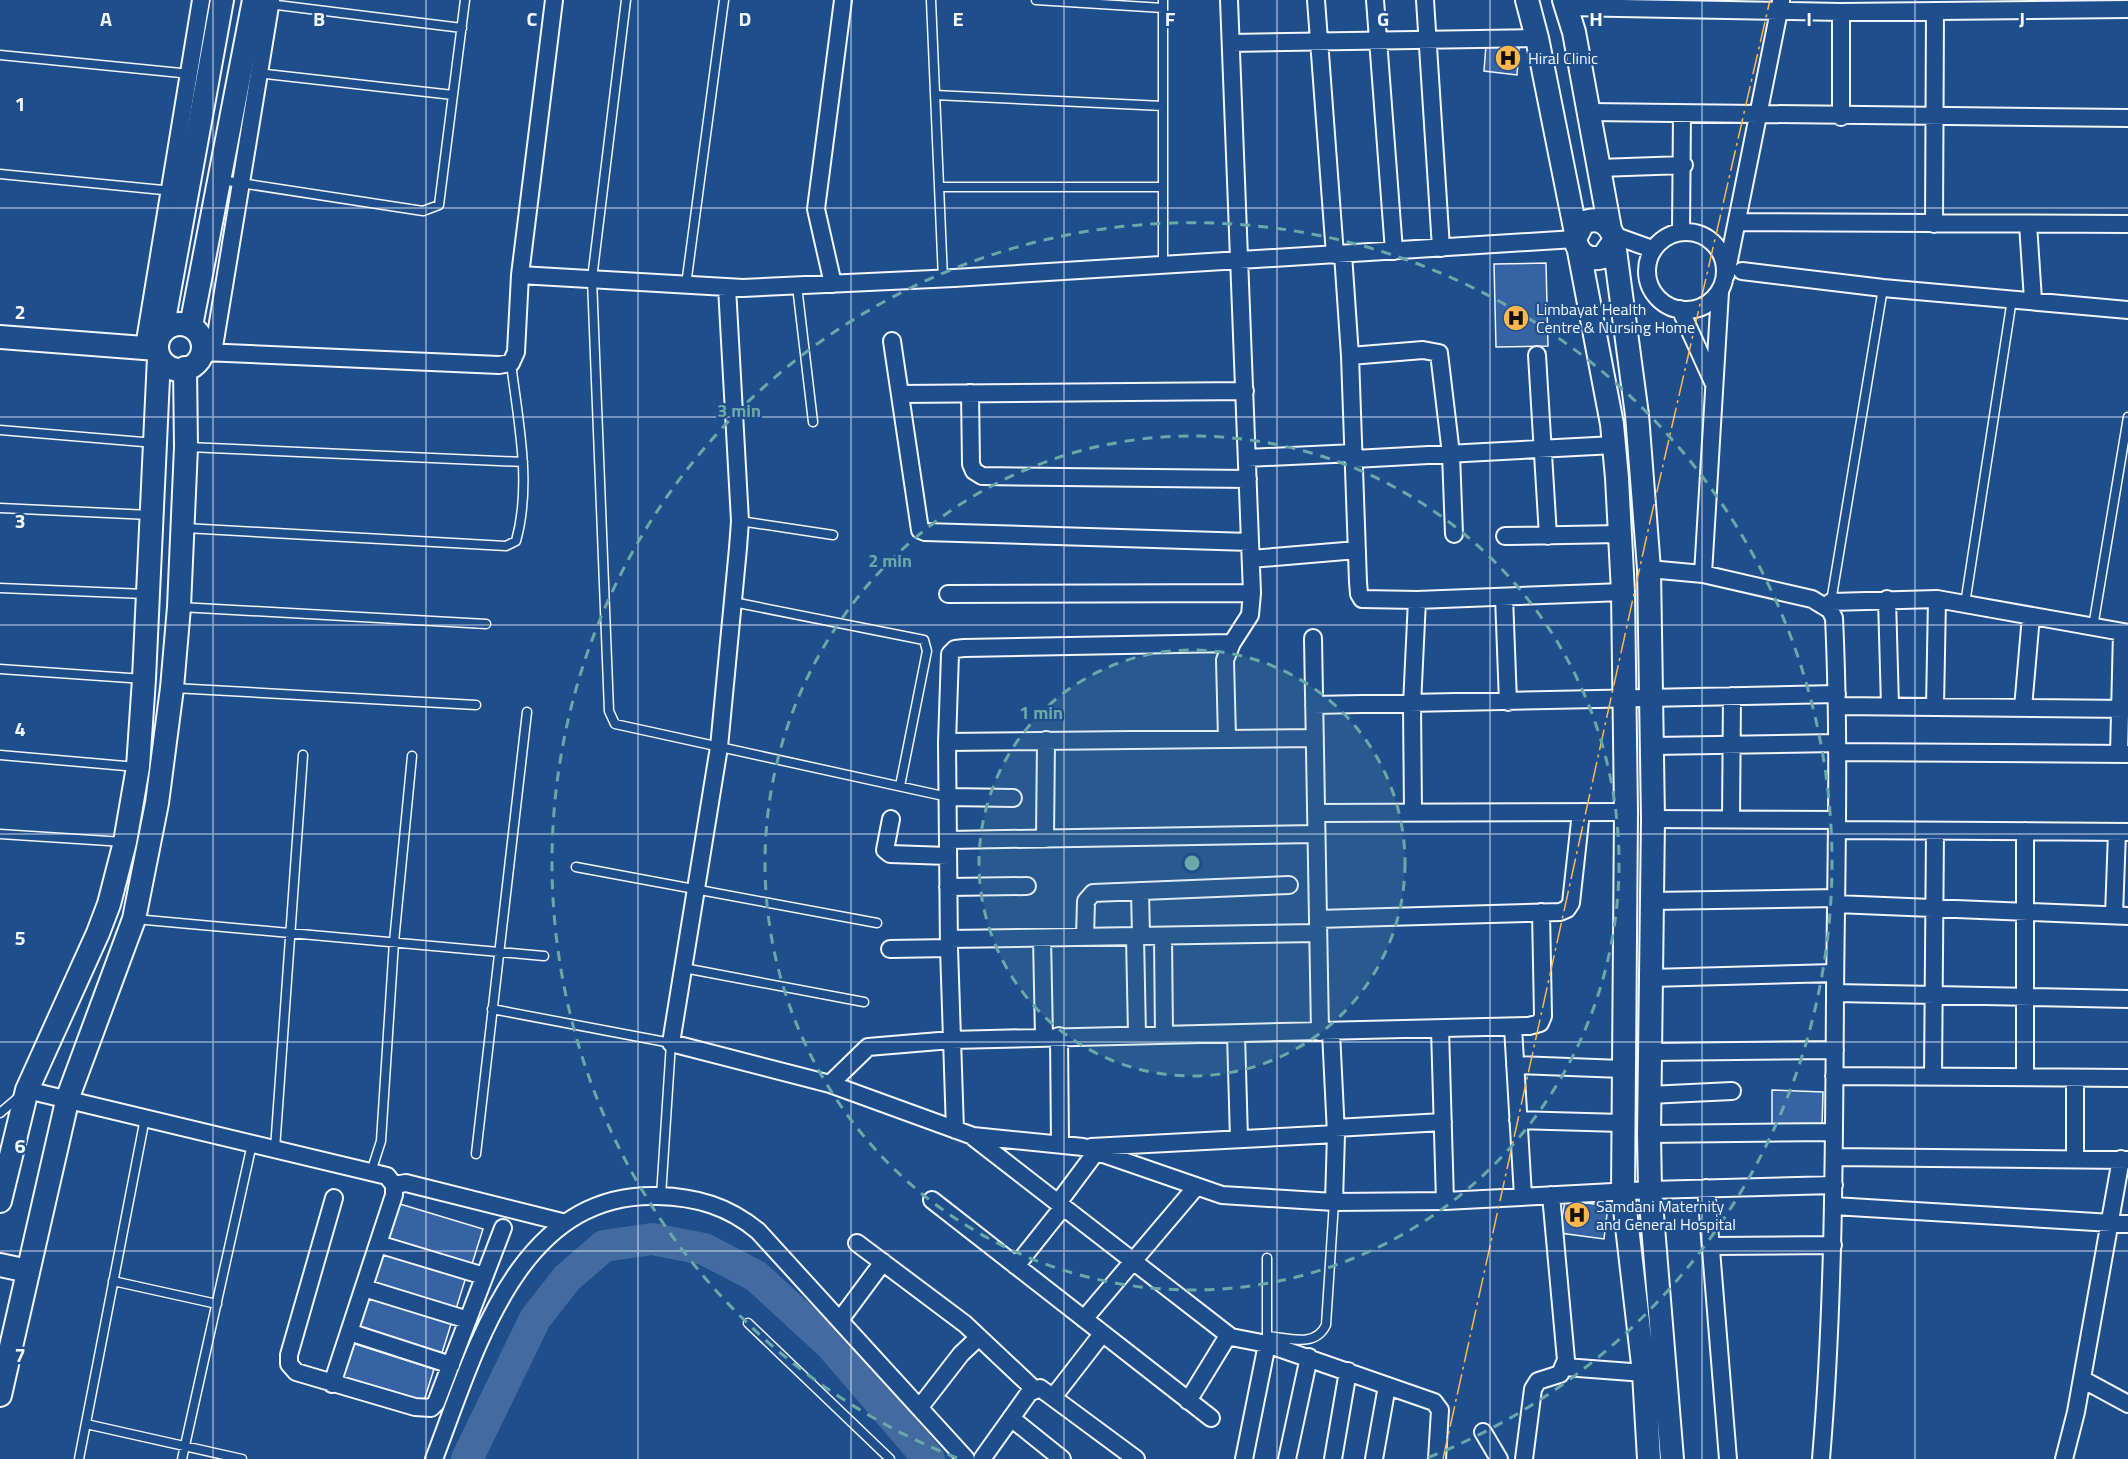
<svg xmlns="http://www.w3.org/2000/svg" width="2128" height="1459" font-family="'Titillium Web',sans-serif">
	<style>
		.lines { fill: none; stroke-linecap: round; stroke-linejoin: round }
		.river { stroke: #446ba0; stroke-width: 32 }
		.building { fill: #3563a3; stroke: #f2f6ff; stroke-width: 1.5 }
		.lane-casing { stroke: #f2f6ff; stroke-width: 11 }
		.street-casing { stroke: #f2f6ff; stroke-width: 20 }
		.secondary-casing { stroke: #f2f6ff; stroke-width: 26 }
		.lane { stroke: #1f4e8c; stroke-width: 8 }
		.street { stroke: #1f4e8c; stroke-width: 16 }
		.secondary { stroke: #1f4e8c; stroke-width: 22 }
		.power { stroke: #ffb74d; stroke-width: 1.5; stroke-dasharray: 21 4.5 3 4.5; stroke-linecap: butt }
		.grid { fill: none; stroke: #f2f6ff; stroke-width: 1.5; stroke-opacity: 0.55 }
		.ring { fill: none; stroke: #6aa9a8; stroke-width: 3; stroke-dasharray: 10 8 }
		.labels { text-anchor: middle; stroke-width: 4.5; stroke-linejoin: round; paint-order: stroke }
		.poi-label { font-size: 16px; fill: #f2f6ff; stroke: #1f4e8c; text-anchor: start }
		.grid-label { font-size: 20px; text-anchor: middle; font-weight: bold; fill: #f2f6ff; stroke: #1f4e8c; stroke-width: 4.5; stroke-linejoin: round; paint-order: stroke }
		.centre { fill: #6aa9a8; stroke: #1f4e8c; stroke-width: 3 }
		.ring-label { font-size: 18px; text-anchor: middle; font-weight: bold; fill: #6aa9a8; stroke: #1f4e8c; stroke-width: 4.5; stroke-linejoin: round; paint-order: stroke }
	</style>
	<rect width="100%" height="100%" fill="#1f4e8c"/>
	<g class="lines">
		<path class="river" d="M467,1459l68,-140 32,-41 37,-32 48,-7 52,10 52,27 75,69 98,114"/>
	</g>
	<path class="building" d="M1486,45l33,3 -2,27 -33,-4z
		M1546,263l2,83 -52,1 -2,-83z
		M1772,1090l51,2 -1,34 -50,-2z
		M1565,1200l43,6 -4,33 -44,-6z
		M400,1204l83,25 -11,35 -83,-26z
		M383,1252l83,25 -11,35 -82,-25z
		M369,1296l83,25 -11,35 -82,-26z
		M352,1343l82,26 -11,35 -82,-26z"/>
	<g class="lines">
		<g class="lane-casing">
			<path id="lane" d="M626,0l-34,279 17,432 6,13 333,73
				M931,0l12,279
				M1036,0l127,8
				M1163,0v265
				M269,4l193,24
				M0,55l191,19
				M257,73l196,22
				M935,95l228,11
				M0,174l173,17
				M221,180l202,31 16,-6 26,-205
				M939,187h224
				M686,285l38,-285
				M797,286l16,136
				M0,430l155,13
				M188,447l335,15
				M0,508l150,7
				M740,521l93,14
				M185,528l321,18 10,-5c16,-57 2,-120 -5,-178
				M0,588l145,6
				M733,602l191,38 3,11 -27,135
				M1831,602l52,-314
				M1965,604l47,-305
				M180,607l306,17
				M2093,627l35,-210
				M0,669l144,10
				M174,688l302,17
				M0,755l137,12
				M0,834l124,8
				M576,867l301,56
				M135,919l409,37
				M684,968l180,34
				M492,1009l179,34 -10,153
				M0,1113l20,-17
				M275,1149l28,-394
				M476,1154l51,-442
				M371,1172l10,-31 13,-199 18,-186
				M1267,1258v82
				M113,1281l104,23
				M748,1323l142,136
				M1267,1336c22,2 48,12 59,-11l8,-123
				M86,1424l156,35
				M79,1459l66,-341
				M182,1459l70,-315"/>
		</g>
		<g class="street-casing">
			<path id="street" d="M1316,0l19,255
				M1375,0l19,251
				M1425,0l16,248
				M1566,7l275,5 287,-3
				M1231,43l306,-5
				M1589,112l539,6
				M1841,117v-105
				M1599,168l85,-3
				M1738,222l390,2
				M1934,224l1,-213
				M2028,224l5,76
				M1681,231l1,-117
				M1647 271a39 39 0 1 1 78 0a39 39 0 1 1-78 0Z
				M1613,235l39,14
				M1343,254l7,102 8,226 1,12 3,5 55,1 206,-8
				M1742,271l141,17 245,22
				M520,275l223,13 211,-10 621,-39
				M1726,275l55,-274
				M833,284l-17,-75 27,-209
				M727,287l13,234 -2,27 -19,199 -48,296 159,41 143,52 110,11 139,48 112,7 111,-1 205,-11 184,-5
				M1680,309l33,73
				M892,341l28,189 5,2 325,10
				M144,347l57,-347
				M203,352l296,13 12,-2 5,-11 4,-77 34,-275
				M213,353l58,-353
				M1537,355l11,181
				M1350,356l73,-6 16,3 12,101 3,80
				M970,393l1,71 3,7 8,5 266,3
				M900,394l345,-3
				M1247,458l107,-5
				M1354,459l260,-14
				M1505,536l115,-2
				M1251,559l106,-9
				M1649,569l54,5 109,25 18,11 4,8c6,126 2,252 1,378 -1,154 -1,309 -14,463
				M1703,574l17,-282
				M948,594l304,-1
				M1504,597l4,105
				M1887,599l3,107
				M1830,610l1,-8 106,-3 191,34
				M1313,638l7,394
				M1314,705l523,-11
				M1838,706l290,3
				M1935,707l2,-108
				M2023,708l8,-92
				M1227,738l-2,-78 7,-17 18,-28 2,-22 -23,-593
				M947,742l368,-4
				M1652,746l185,-3
				M1837,752l291,2
				M2119,754l3,-122
				M948,797l65,1
				M1316,813l310,-1
				M1413,813l-1,-108 5,-105
				M891,819l-6,31 5,4 58,2
				M1653,819l184,1
				M1731,819l1,-123
				M1837,830l291,2
				M2025,831v246
				M1045,839l1,-99
				M948,840l368,-6
				M948,887l79,-1
				M1140,891l1,45
				M1652,901l184,-3
				M1836,904l292,12
				M2114,915l3,-83
				M1318,919l242,-7 7,-3 4,-6 10,-91
				M1135,936l2,99
				M1163,936l1,99
				M1085,937l1,-36 7,-8 196,-8
				M1042,938l2,99
				M949,939l369,-6
				M890,949l59,-1
				M1650,978l185,-5
				M1835,993l293,6
				M1513,1027l10,169
				M1440,1029l5,172
				M1331,1032l5,102 -2,68
				M1236,1034l3,105
				M1059,1036l1,108
				M1650,1052l185,-2
				M1515,1065l107,4
				M1834,1076l294,2
				M1933,1077l2,-246
				M830,1084l38,-37 83,-7 578,-14 11,-3 3,-7 -2,-104
				M27,1090l360,86 7,9v10l-62,189
				M1649,1095l83,-4
				M1518,1120l104,3
				M1335,1128l108,-6
				M955,1130l-6,-182 -2,-206 3,-88 5,-5 9,-1 268,-5
				M1649,1134l185,-2
				M973,1137l258,200
				M1091,1147l245,-13
				M1834,1157l294,3
				M2075,1159v-81
				M394,1185l12,-2 156,39
				M1706,1188l22,271
				M334,1198l-45,157v9l7,8 119,35 16,1 5,-5 67,-175
				M932,1200l279,218
				M1058,1203l38,-51
				M1834,1206l294,18
				M857,1243l108,81 69,65
				M378,1244l106,32
				M1711,1246l122,-1
				M1016,1266l47,-59
				M364,1288l104,32
				M1084,1319l112,-132
				M840,1320l43,-58
				M349,1332l102,33
				M1565,1367l79,6
				M2082,1379l46,25
				M1054,1396l48,-62
				M1188,1401l38,-62 5,-2 36,7 167,58 6,8 -3,49
				M920,1407l41,-53 18,-17
				M1011,1418l51,41
				M1483,1432l16,27
				M434,1459c41,-106 83,-268 224,-263 38,1 70,10 100,35l208,228
				M982,1459l47,-66 11,-5 96,71
				M1244,1459l23,-115
				M1287,1459l22,-102
				M1333,1459l15,-88
				M1374,1459l13,-73
				M1524,1459l9,-70 5,-8 22,-7 6,-14 -15,-165
				M2064,1459l12,-47 45,-253"/>
		</g>
		<g class="secondary-casing">
			<path id="secondary" d="M1527,0l10,38 39,195
				M1564,0l10,32 36,197
				M1614,241l-11,16c-15,4 -25,-3 -28,-18l8,-16c13,-6 24,-2 30,12l24,180 12,154 4,250 -4,315 1,56 22,269
				M1579,251l33,173 5,54 6,114 3,220 -3,380 21,181 5,86
				M157 347a23 23 0 1 1 46 0a23 23 0 1 1-46 0Z
				M191,326l63,-326
				M162,331l60,-331
				M0,337l157,12
				M0,1201l27,-111 71,-157 11,-29 16,-62 13,-75 6,-88 15,-322
				M0,1265l28,6
				M0,1395l68,-298 66,-178 23,-116 15,-115 7,-81 7,-160 -1,-79"/>
		</g>
		<use href="#lane" class="lane"/>
		<use href="#street" class="street"/>
		<use href="#secondary" class="secondary"/>
		<path class="power" d="M1443,1459l206,-933 121,-526"/>
	</g>
	<path class="grid" d="M213,0v1459M426,0v1459M638,0v1459M851,0v1459M1064,0v1459M1277,0v1459M1490,0v1459M1702,0v1459M1915,0v1459M0,208h2128M0,417h2128M0,625h2128M0,834h2128M0,1042h2128M0,1251h2128"/>
	<circle cx="1192" cy="863" r="213" fill="#6aa9a8" fill-opacity=".12"/>
	<g class="ring">
		<circle cx="1192" cy="863" r="213"/>
		<circle cx="1192" cy="863" r="427"/>
		<path d="M957 1458A640 640 0 1 1 1427 1458"/>
	</g>
	<defs>
		<g id="hospital-disc" transform="scale(1.35)"><circle r="9.5" fill="#ffb74d" stroke="#1f4e8c"/><path d="M-5-5h3v3.5h4V-5h3V5h-3V1.5h-4V5h-3Z" fill="#111"/></g>
	</defs>
	<g fill-rule="evenodd">
		<use href="#hospital-disc" x="1508" y="58"/>
		<use href="#hospital-disc" x="1516" y="318"/>
		<use href="#hospital-disc" x="1577" y="1215"/>
	</g>
	<g class="labels">
		<g class="poi-label">
			<text x="1528" y="64">Hiral Clinic</text>
			<text x="1536" y="315">Limbayat Health<tspan x="1536" dy="18">Centre &amp; Nursing Home</tspan></text>
			<text x="1596" y="1212">Samdani Maternity<tspan x="1596" dy="18">and General Hospital</tspan></text>
		</g>
	</g>
	<g class="grid-label">
		<text x="106" y="26">A</text>
		<text x="319" y="26">B</text>
		<text x="532" y="26">C</text>
		<text x="745" y="26">D</text>
		<text x="958" y="26">E</text>
		<text x="1170" y="26">F</text>
		<text x="1383" y="26">G</text>
		<text x="1596" y="26">H</text>
		<text x="1809" y="26">I</text>
		<text x="2022" y="26">J</text>
		<text x="20" y="111">1</text>
		<text x="20" y="319">2</text>
		<text x="20" y="528">3</text>
		<text x="20" y="736">4</text>
		<text x="20" y="945">5</text>
		<text x="20" y="1153">6</text>
		<text x="20" y="1362">7</text>
	</g>
	<circle cx="1192" cy="863" r="9" class="centre"/>
	<g class="ring-label">
		<text x="739" y="417">3 min</text>
		<text x="890" y="567">2 min</text>
		<text x="1041" y="719">1 min</text>
	</g>
</svg>
